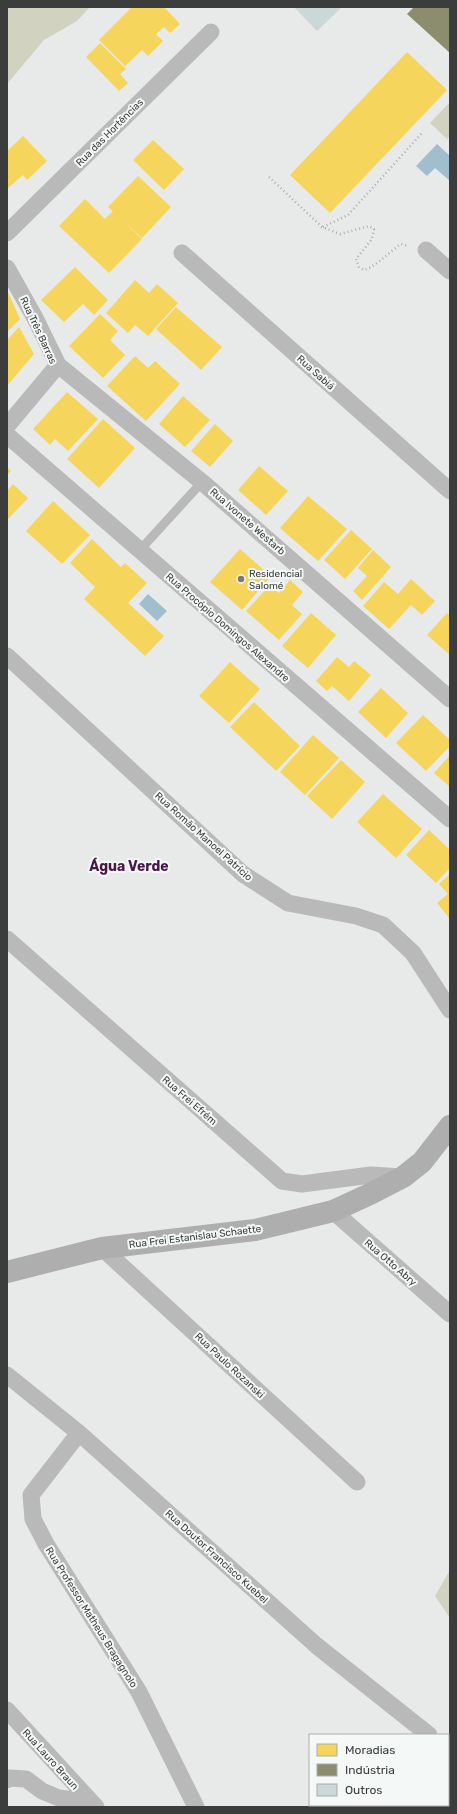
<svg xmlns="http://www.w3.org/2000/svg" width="457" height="1814" font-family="Rubik,sans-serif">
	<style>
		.green { fill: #d1d2bf }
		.water { fill: #a0bece }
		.homes { fill: #f6d55c }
		.industry { fill: #8c8c6e }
		.building { fill: #ccd7d8 }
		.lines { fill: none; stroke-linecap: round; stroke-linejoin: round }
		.path { stroke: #aeaeae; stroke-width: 2.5; stroke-dasharray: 1 3; stroke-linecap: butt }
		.lane { stroke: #b8b9b8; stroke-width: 9 }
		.street { stroke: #b8b9b8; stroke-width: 17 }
		.secondary { stroke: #aeaeae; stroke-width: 22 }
		.poi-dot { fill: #787a79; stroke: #f4f9f7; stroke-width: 1.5 }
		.labels { text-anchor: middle; stroke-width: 4; stroke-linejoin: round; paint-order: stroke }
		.street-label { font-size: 10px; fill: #3b3d3c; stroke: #f4f9f7 }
		.poi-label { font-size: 10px; fill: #3b3d3c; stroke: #f4f9f7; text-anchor: start }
		.district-label { font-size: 14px; font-weight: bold; fill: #491848; stroke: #f4f9f7 }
	</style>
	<rect width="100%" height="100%" fill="#e8eae9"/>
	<path class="green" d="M7,7h83l-13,14 -33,19 -37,44z
		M450,102v34l-3,3 -17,-16z
		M450,1570v48l-15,-22z"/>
	<path class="water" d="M437,144l13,12v25l-15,-13 -8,8 -11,-10z
		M148,594l19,17 -10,10 -18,-17z"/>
	<path class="homes" d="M132,7h32l16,17 -10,9 -6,-6 -8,7 7,7 -15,15 -6,-6 -17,16 -26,-26z
		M100,43l26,26 -6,5 8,9 -9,8 -33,-34z
		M407,52l40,38 -117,123 -40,-38z
		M23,136l24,25 -20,19 -4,-5 -16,14v-38z
		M153,140l31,29 -20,21 -31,-30z
		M138,176l33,31 -29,31 -34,-31z
		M85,199l20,20 8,-8 29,28 -33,34 -50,-47z
		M75,267l33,33 -14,15 -11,-11 -19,18 -23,-22z
		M135,280l14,13 8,-9 21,19 -30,33 -13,-11 -7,8 -22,-20z
		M7,290l13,29 -13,13z
		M176,307l46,40 -21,23 -45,-41z
		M100,314l18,17 -8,9 15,15 -22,23 -34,-32z
		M19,327l15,27 -27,32v-46z
		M135,356l13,12 7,-7 25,23 -34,37 -39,-35z
		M67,392l31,27 -30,32 -13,-12 -5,6 -17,-16z
		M183,396l27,24 -25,27 -26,-23z
		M103,419l32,29 -36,40 -32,-29z
		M215,424l18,17 -23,26 -19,-16z
		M259,466l29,25 -22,24 -28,-25z
		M7,467l4,4 -4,4z
		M13,484l15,14 -21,22v-29z
		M308,496l39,33 -29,32 -38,-33z
		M53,501l37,34 -28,29 -36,-33z
		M351,530l21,19 -27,30 -21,-19z
		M92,539l29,28 4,-4 22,20 -19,20 36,33 -19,20 -61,-57 11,-12 -25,-24z
		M240,549l31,27 -29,34 -32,-28z
		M373,550l18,17 -29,33 -9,-9 14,-15 -9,-8z
		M411,579l24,22 -13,14 -11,-10 -22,24 -26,-23 21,-24 14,12z
		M290,580l13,12 -11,13 10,9 -23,26 -33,-29 24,-26 9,8z
		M311,613l25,22 -28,33 -26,-22z
		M447,613l3,3v39l-23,-20z
		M337,657l12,10 5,-6 17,14 -22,26 -17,-15 -5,5 -11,-10z
		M230,662l30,27 -31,34 -30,-27z
		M381,688l27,25 -22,25 -28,-26z
		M254,702l46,44 -24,25 -46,-44z
		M423,715l27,25v6l-24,25 -30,-28z
		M313,735l26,23 -34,37 -25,-23z
		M450,755v32l-16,-14z
		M341,760l24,22 -33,37 -25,-23z
		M383,794l39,35 -26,29 -39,-36z
		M429,830l21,20v18l-14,15 -30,-28z
		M450,874v45l-13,-16 11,-9 -9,-10z"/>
	<path class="industry" d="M414,7h36v46l-43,-39z"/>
	<path class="building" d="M294,7h48l-25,24z"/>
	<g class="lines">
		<path class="path" d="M269,177l53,50 18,7 29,-8 5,3 -2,10 -16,20 3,8 5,3c13,-4 25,-18 37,-26l7,2
			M323,227l25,-12 75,-83"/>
		<path class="lane" d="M140,550l62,-68"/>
		<path class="street" d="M7,233l204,-201
			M426,250l24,21
			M182,253l268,238
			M7,268l28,50 23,47 144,117 248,217
			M7,426l51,-61
			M7,435l443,384
			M7,656l236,218 45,29 68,13 27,9 30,28 37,57
			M7,939l275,242 20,3 69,-9 32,2
			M333,1211l117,103
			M102,1248l255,234
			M7,1375l72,58 238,213 112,89
			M79,1433l-48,62 2,24 13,25 93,148 57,115
			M7,1710l89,97
			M448,1750l2,2
			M7,1780l2,-2 17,1 16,12 17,7 31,4"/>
		<path class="secondary" d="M7,1272l95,-24 153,-18 78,-19 37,-17 33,-17 19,-15 28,-36"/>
	</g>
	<circle class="poi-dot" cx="241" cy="579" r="4"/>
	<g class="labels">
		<g class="street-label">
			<text transform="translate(109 132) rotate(-45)" y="4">Rua das Hortências</text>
			<text transform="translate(39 330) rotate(65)" y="4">Rua Três Barras</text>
			<text transform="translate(316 372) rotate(42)" y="4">Rua Sabiá</text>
			<text transform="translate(248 521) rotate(41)" y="4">Rua Ivonete Westarb</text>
			<text transform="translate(228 627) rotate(41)" y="4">Rua Procópio Domingos Alexandre</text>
			<text transform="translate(204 836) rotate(42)" y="4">Rua Romão Manoel Patrício</text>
			<text transform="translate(190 1100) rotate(41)" y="4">Rua Frei Efrém</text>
			<text transform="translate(195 1236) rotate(-7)" y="4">Rua Frei Estanislau Schaette</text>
			<text transform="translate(391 1262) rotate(41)" y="4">Rua Otto Abry</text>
			<text transform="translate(230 1365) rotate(43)" y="4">Rua Paulo Rozanski</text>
			<text transform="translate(217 1556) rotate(42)" y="4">Rua Doutor Francisco Kuebel</text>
			<text transform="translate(92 1617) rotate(58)" y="4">Rua Professor Matheus Bragagnolo</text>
			<text transform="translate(51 1759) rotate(48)" y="4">Rua Lauro Braun</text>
		</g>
		<g class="poi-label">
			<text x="249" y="577">Residencial<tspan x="249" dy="12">Salomé</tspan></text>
		</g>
		<g class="district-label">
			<text x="129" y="871">Água Verde</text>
		</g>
	</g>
	<rect width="457" height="1814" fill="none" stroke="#3b3d3c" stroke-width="16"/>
	<rect x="309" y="1734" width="140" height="72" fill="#f4f9f7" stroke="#aaaeac"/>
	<rect x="317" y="1744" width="20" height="12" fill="#f6d55c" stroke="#aaaeac"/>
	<text x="345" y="1754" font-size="12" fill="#3b3d3c">Moradias</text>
	<rect x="317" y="1764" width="20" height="12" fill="#8c8c6e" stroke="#aaaeac"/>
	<text x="345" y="1774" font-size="12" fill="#3b3d3c">Indústria</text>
	<rect x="317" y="1784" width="20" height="12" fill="#ccd7d8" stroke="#aaaeac"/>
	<text x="345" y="1794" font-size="12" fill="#3b3d3c">Outros</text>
</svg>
